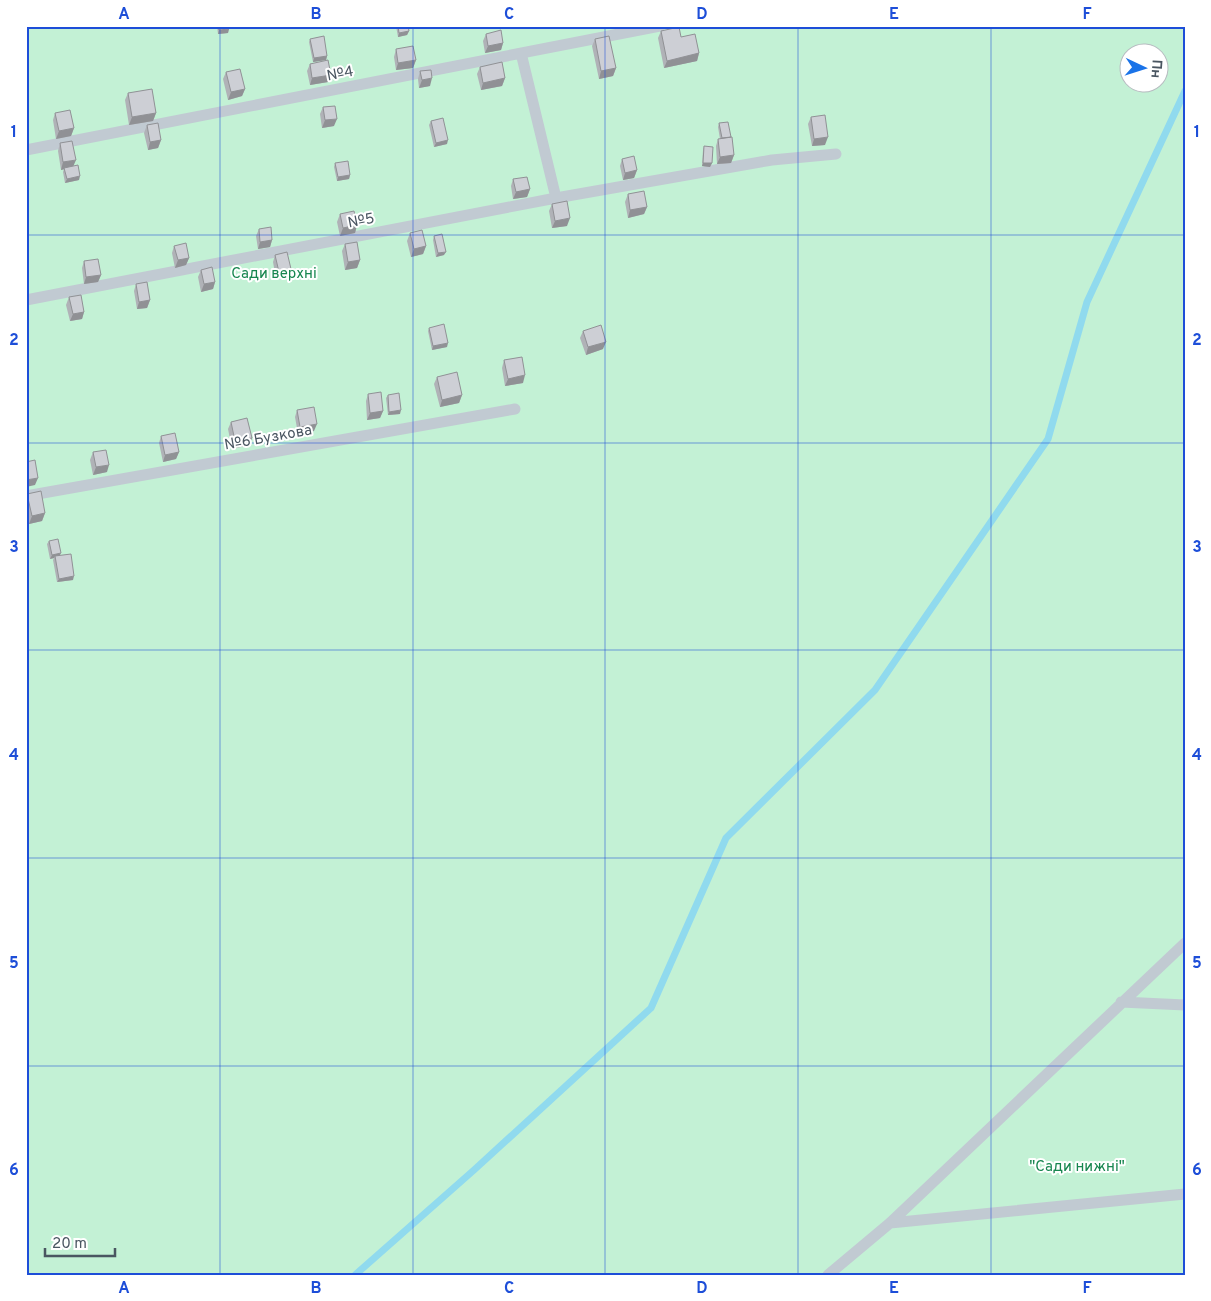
<svg xmlns="http://www.w3.org/2000/svg" width="1211" height="1301" font-family="Overpass,sans-serif">
	<style>
		.green { fill: #c3f1d5; fill-rule: evenodd }
		.lines { fill: none; stroke-linecap: round; stroke-linejoin: round }
		.stream { stroke: #90daee; stroke-width: 7 }
		.service { stroke: #c1cad2; stroke-width: 11 }
		.wall { fill: #b0b2b7 }
		.shaded-wall { fill: #909195 }
		.building { fill: #cdcfd5; stroke: #909195 }
		.grid { fill: none; stroke: #1d4ed8; stroke-width: 1; stroke-opacity: 0.55 }
		.labels { text-anchor: middle; stroke-width: 4; stroke-linejoin: round; paint-order: stroke }
		.street-label { font-size: 15px; fill: #4a5661; stroke: #fff }
		.park-label { font-size: 15px; fill: #17864f; stroke: #fff }
		.neatline { fill: none; stroke: #1d4ed8; stroke-width: 2 }
		.grid-label { font-size: 16px; text-anchor: middle; font-weight: bold; fill: #1d4ed8 }
	</style>
	<rect width="100%" height="100%" fill="#f5f3f3"/>
	<path class="green" d="M26,26h1159v1249h-1159zM1128,52h30v30h-30z"/>
	<g class="lines">
		<path class="stream" d="M355,1275l119,-105 177,-162 75,-170 149,-148 173,-251 39,-137 98,-211"/>
		<path class="service" d="M26,150l634,-124
			M556,198l216,-38 64,-6
			M26,300l530,-102 -35,-145
			M26,496l489,-87
			M1121,1002l64,3
			M890,1223l295,-29
			M828,1275l62,-52 295,-280"/>
	</g>
	<path class="wall" d="M217,26h12l-1,7 -10,1z
		M396,26h12l1,5 -2,4 -9,2z
		M661,31l20,6 18,16 -2,8 -33,7 -6,-30z
		M486,34l17,9 -2,7 -16,3 -2,-12z
		M310,39l17,17 -1,4 -13,2 -4,-20z
		M595,39l21,29 -3,8 -14,3 -7,-33z
		M396,49l20,11 -3,8 -17,2 -2,-13z
		M310,64l21,11 -3,7 -18,3 -3,-14z
		M480,67l25,11 -3,8 -21,4 -4,-16z
		M420,71l10,15 -11,2 -1,-9z
		M226,72l19,17 -3,7 -14,4 -5,-21z
		M128,93l28,20 -3,8 -24,4 -4,-25z
		M323,107l11,19 -12,2 -2,-14z
		M55,113l19,15 -3,8 -15,3 -3,-19z
		M811,117l14,28 -13,1 -4,-22z
		M431,121l16,23 -13,3 -5,-22z
		M719,123l15,32 -3,8 -14,1 -1,-18 2,-7h2l-2,-12z
		M147,125l14,15 -3,8 -10,2 -4,-17z
		M60,143l13,23 6,14 -14,3 -2,-11 1,-3 -3,1 -3,-19z
		M704,146l8,17 -2,4 -8,-1 1,-16z
		M622,159l15,11 -3,8 -11,2 -3,-14z
		M335,163l15,12 -1,4 -12,2 -3,-14z
		M513,179l17,10 -3,8 -14,2 -2,-13z
		M628,194l19,13 -3,7 -16,4 -3,-16z
		M552,204l15,22 -15,2 -3,-17z
		M340,214l17,11 -2,8 -15,3 -3,-14z
		M259,229l13,11 -2,7 -12,2 -2,-13z
		M410,233l16,13 -3,8 -12,3 -4,-16z
		M434,236l10,19 -8,2 -3,-17z
		M345,244l15,16 -3,8 -12,2 -3,-19z
		M174,246l15,12 -3,7 -11,3 -3,-15z
		M275,255l16,14 -3,7 -12,3 -3,-17z
		M84,261l17,14 -3,7 -14,2 -2,-16z
		M201,270l14,12 -2,7 -12,3 -3,-15z
		M136,284l14,16 -3,8 -10,1 -3,-18z
		M69,297l15,15 -2,7 -12,2 -4,-16z
		M429,328l18,19 -15,3 -4,-19z
		M583,331l20,18 -17,6 -6,-17z
		M504,360l19,23 -18,3 -3,-18z
		M437,377l25,18 -3,8 -19,4 -6,-23z
		M368,394l15,17 -3,7 -13,2 -1,-19z
		M388,395l12,19 -12,1 -2,-17z
		M297,410l17,21 -16,3 -3,-17z
		M231,422l21,16 -3,7 -17,4 -4,-20z
		M161,436l18,16 -3,7 -13,3 -4,-19z
		M93,452l14,20 -14,3 -3,-15z
		M27,494l18,19 -3,8 -13,3 -3,-14v-13z
		M49,541l11,15 13,24 -16,2 -4,-22 1,-2 -4,1 -3,-15z"/>
	<path class="shaded-wall" d="M229,29l-1,4 -10,1 1,-4z
		M409,31l-2,4 -9,2 1,-4z
		M503,43l-2,7 -16,3 3,-7z
		M699,53l-2,8 -33,7 3,-7z
		M327,56l-1,4 -13,2 1,-4z
		M416,60l-3,8 -17,2 2,-7z
		M616,68l-3,8 -14,3 2,-8z
		M331,75l-3,7 -18,3 2,-7z
		M432,78l-2,8 -11,2 3,-8z
		M505,78l-3,8 -21,4 2,-7z
		M245,89l-3,7 -14,4 3,-8z
		M156,113l-3,8 -24,4 3,-8z
		M337,119l-3,7 -12,2 3,-8z
		M74,128l-3,8 -15,3 3,-8z
		M828,137l-3,8 -13,1 2,-7z
		M161,140l-3,8 -10,2 2,-8z
		M448,140l-1,4 -13,3 2,-4z
		M734,155l-3,8 -14,1 3,-7z
		M76,160l-3,7 -12,3 2,-8z
		M703,163h9l-2,4 -8,-1z
		M637,170l-3,8 -11,2 2,-7z
		M350,175l-1,4 -12,2 1,-4z
		M80,176l-1,4 -14,3 2,-4z
		M530,189l-3,8 -14,2 3,-7z
		M647,207l-3,7 -16,4 2,-8z
		M570,218l-3,8 -15,2 3,-7z
		M357,225l-2,8 -15,3 3,-8z
		M272,240l-2,7 -12,2 2,-7z
		M426,246l-3,8 -12,3 3,-8z
		M446,252l-2,3 -8,2 2,-4z
		M189,258l-3,7 -11,3 3,-8z
		M360,260l-3,8 -12,2 3,-8z
		M291,269l-3,7 -12,3 3,-7z
		M101,275l-3,7 -14,2 2,-7z
		M215,282l-2,7 -12,3 3,-8z
		M150,300l-3,8 -10,1 2,-7z
		M84,312l-2,7 -12,2 3,-7z
		M606,342l-3,7 -17,6 2,-8z
		M448,343l-1,4 -15,3 1,-4z
		M525,375l-2,8 -18,3 3,-7z
		M462,395l-3,8 -19,4 2,-7z
		M401,410l-1,4 -12,1 1,-3z
		M383,411l-3,7 -13,2 3,-7z
		M317,424l-3,7 -16,3 2,-7z
		M252,438l-3,7 -17,4 3,-8z
		M179,452l-3,7 -13,3 2,-7z
		M109,465l-2,7 -14,3 3,-8z
		M38,478l-3,7 -9,2v-7z
		M45,513l-3,8 -13,3 3,-8z
		M61,553l-2,4 -4,-1 -1,2 -4,1 2,-4z
		M74,576l-1,4 -16,2 2,-3z"/>
	<path class="building" d="M218,26h11v3l-10,1z
		M398,26h10l1,5 -10,2z
		M679,27l2,10 14,-3 4,19 -32,8 -6,-30z
		M501,30l2,13 -15,3 -2,-12z
		M324,36l3,20 -13,2 -4,-19z
		M609,36l7,32 -15,3 -6,-32z
		M413,46l3,14 -18,3 -2,-14z
		M328,60l3,15 -19,3 -2,-14z
		M502,62l3,16 -22,5 -3,-16z
		M240,69l5,20 -14,3 -5,-20z
		M431,70l1,8 -10,2 -2,-9z
		M152,89l4,24 -24,4 -4,-24z
		M335,106l2,13 -12,1 -2,-13z
		M70,110l4,18 -15,3 -4,-18z
		M825,115l3,22 -14,2 -3,-22z
		M443,118l5,22 -12,3 -5,-22z
		M728,122l3,15 -9,1 -3,-15z
		M158,123l3,17 -11,2 -3,-17z
		M732,137l2,18 -14,2 -2,-18z
		M72,141l4,19 -13,2 -3,-19z
		M704,146l9,1 -1,16h-9z
		M634,156l3,14 -12,3 -3,-14z
		M348,161l2,14 -12,2 -3,-14z
		M78,165l2,11 -13,3 -3,-11z
		M527,177l3,12 -14,3 -3,-13z
		M644,191l3,16 -17,3 -2,-16z
		M567,201l3,17 -15,3 -3,-17z
		M354,211l3,14 -14,3 -3,-14z
		M271,227l1,13 -12,2 -1,-13z
		M422,230l4,16 -12,3 -4,-16z
		M442,234l4,18 -8,1 -4,-17z
		M357,242l3,18 -12,2 -3,-18z
		M186,243l3,15 -11,2 -4,-14z
		M287,252l4,17 -12,3 -4,-17z
		M98,259l3,16 -15,2 -2,-16z
		M212,267l3,15 -11,2 -3,-14z
		M147,282l3,18 -11,2 -3,-18z
		M81,295l3,17 -11,2 -4,-17z
		M444,324l4,19 -15,3 -4,-18z
		M601,325l5,17 -18,5 -5,-16z
		M522,357l3,18 -17,4 -4,-19z
		M457,372l5,23 -20,5 -5,-23z
		M381,392l2,19 -13,2 -2,-19z
		M399,393l2,17 -12,2 -1,-17z
		M314,407l3,17 -17,3 -3,-17z
		M247,418l5,20 -17,3 -4,-19z
		M175,433l4,19 -14,3 -4,-19z
		M106,450l3,15 -13,2 -3,-15z
		M35,460l3,18 -12,2v-18z
		M41,491l4,22 -13,3 -5,-22z
		M58,539l3,14 -9,2 -3,-14z
		M71,554l3,22 -15,3 -4,-23z"/>
	<path class="grid" d="M220,26v1249M413,26v1249M605,26v1249M798,26v1249M991,26v1249M26,235h1159M26,443h1159M26,650h1159M26,858h1159M26,1066h1159"/>
	<g class="labels">
		<g class="street-label">
			<text transform="translate(340 73) rotate(-11)" y="5">№4</text>
			<text transform="translate(361 220) rotate(-11)" y="5">№5</text>
			<text transform="translate(268 437) rotate(-10)" y="5">№6 Бузкова</text>
		</g>
		<g class="park-label">
			<text x="274" y="278">Сади верхні</text>
			<text x="1077" y="1171">"Сади нижні"</text>
		</g>
	</g>
	<rect width="1211" height="1301" fill="none" stroke="#ffffff" stroke-width="55"/>
	<g transform="translate(1144 68) rotate(94)"><circle r="24" fill="#ffffff" stroke="#b7bbc0"/>
	<path d="M0-4L9 19L0 12L-9 19Z" fill="#1a73e8"/>
	<text y="-8" font-size="14" font-weight="bold" text-anchor="middle" fill="#4a5661">Пн</text>
	</g>
	<path d="M45 1248v8h70v-8" fill="none" stroke="#4a5661" stroke-width="2.5"/>
	<text x="52" y="1248" font-size="15" fill="#4a5661" stroke="#ffffff" stroke-width="4" paint-order="stroke">20 m</text>
	<rect x="28" y="28" width="1156" height="1246" class="neatline"/>
	<g class="grid-label">
		<text x="124" y="19">A</text>
		<text x="316" y="19">B</text>
		<text x="509" y="19">C</text>
		<text x="702" y="19">D</text>
		<text x="894" y="19">E</text>
		<text x="1087" y="19">F</text>
		<text x="14" y="137">1</text>
		<text x="1197" y="137">1</text>
		<text x="14" y="345">2</text>
		<text x="1197" y="345">2</text>
		<text x="14" y="552">3</text>
		<text x="1197" y="552">3</text>
		<text x="14" y="760">4</text>
		<text x="1197" y="760">4</text>
		<text x="14" y="968">5</text>
		<text x="1197" y="968">5</text>
		<text x="14" y="1175">6</text>
		<text x="1197" y="1175">6</text>
		<text x="124" y="1293">A</text>
		<text x="316" y="1293">B</text>
		<text x="509" y="1293">C</text>
		<text x="702" y="1293">D</text>
		<text x="894" y="1293">E</text>
		<text x="1087" y="1293">F</text>
	</g>
</svg>
